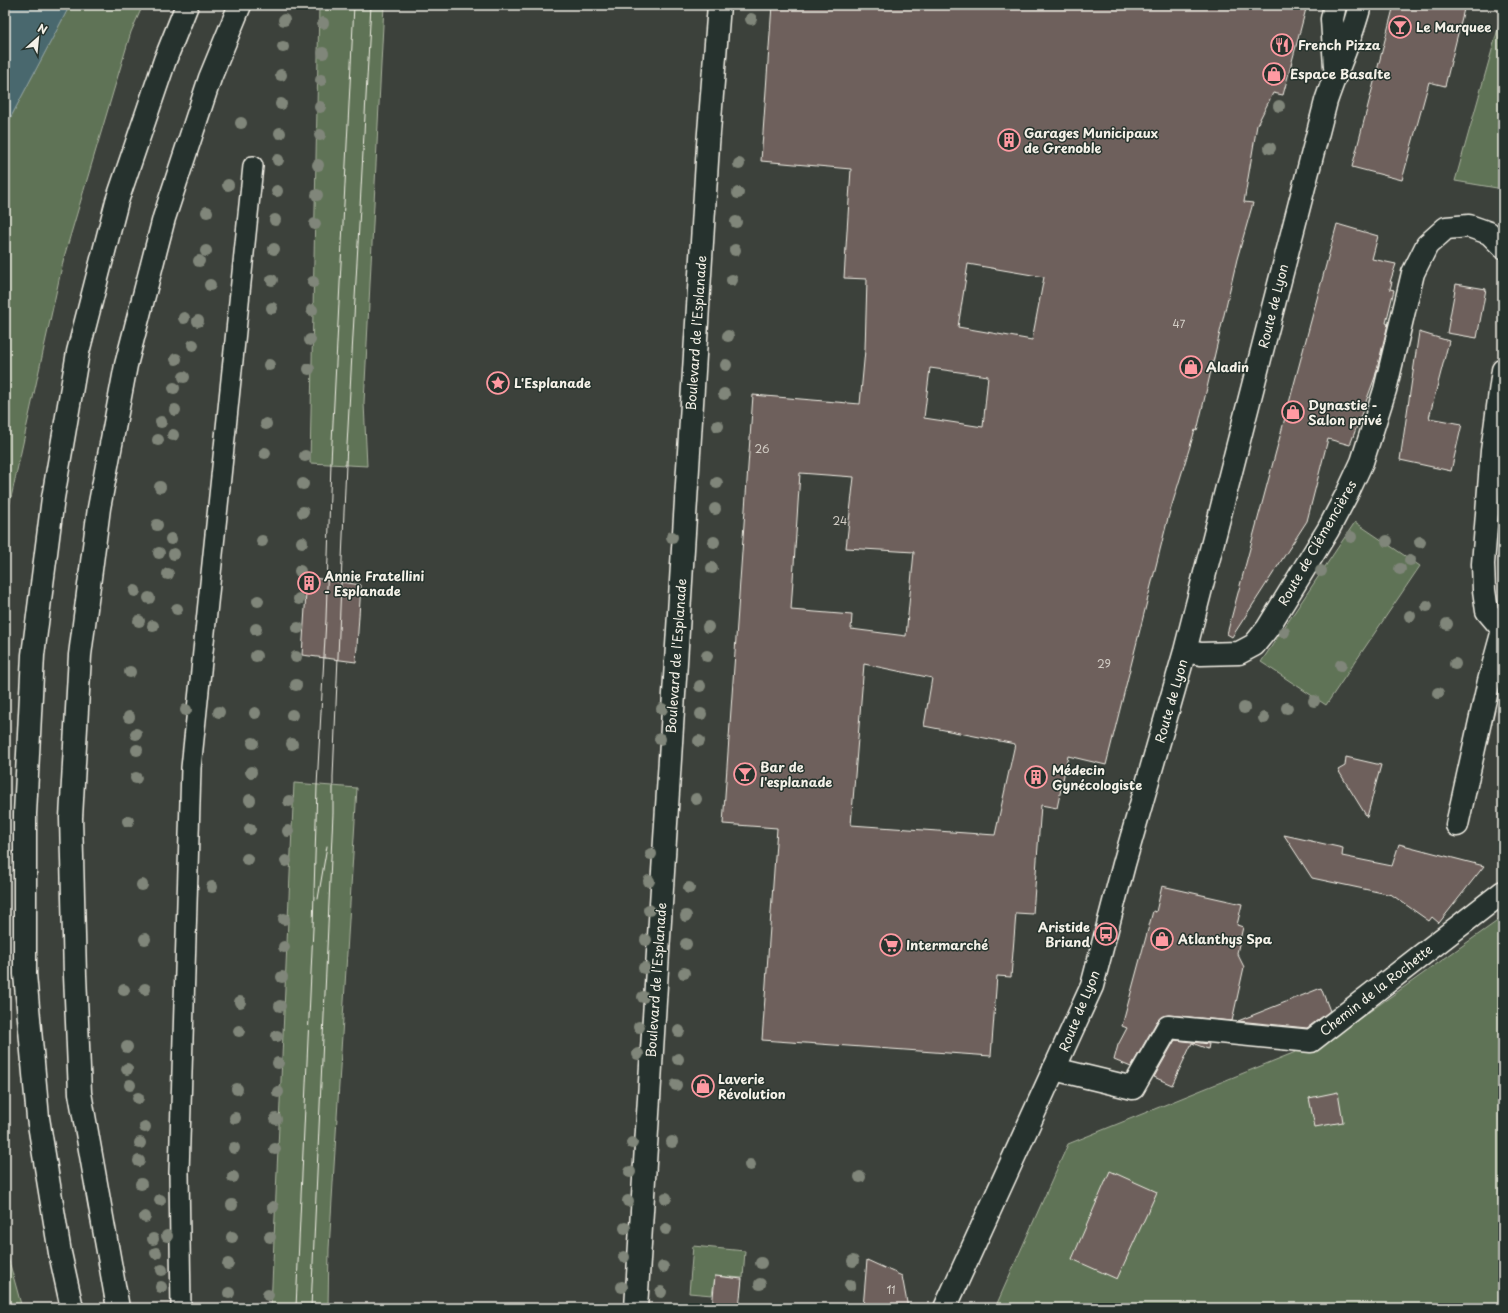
<svg xmlns="http://www.w3.org/2000/svg" width="1508" height="1313" font-family="'Playpen Sans',sans-serif">
	<style>
		.green { fill: #5f7356; stroke: #aab29f }
		.water { fill: #48686e; stroke: #8d9f9f }
		.building { fill: #6e615c; stroke: #f4f1e8; fill-rule: evenodd }
		.lines { fill: none; stroke-linecap: round; stroke-linejoin: round }
		.lane-casing { stroke: #f4f1e8; stroke-width: 22 }
		.street-casing { stroke: #f4f1e8; stroke-width: 25 }
		.secondary-casing { stroke: #f4f1e8; stroke-width: 25 }
		.highway-casing { stroke: #f4f1e8; stroke-width: 25 }
		.lane { stroke: #26332d; stroke-width: 19 }
		.street { stroke: #26332d; stroke-width: 22 }
		.secondary { stroke: #26332d; stroke-width: 22 }
		.highway { stroke: #26332d; stroke-width: 22 }
		.tram { stroke: #f4f1e8; stroke-width: 1 }
		.tree { fill: #80867a }
		.labels { text-anchor: middle; stroke-width: 3; stroke-linejoin: round; paint-order: stroke }
		.number-label { font-size: 11px; fill: #d2cdc5 }
		.poi-label { font-size: 13px; font-weight: bold; fill: #f4f1e8; stroke: #26332d; text-anchor: start }
		.street-label { font-size: 13px; fill: #f4f1e8; stroke: #26332d }
	</style>
	<rect width="100%" height="100%" fill="#3c413b"/>
	<filter id="ink" filterUnits="userSpaceOnUse"><feTurbulence type="fractalNoise" baseFrequency=".025" numOctaves="2"/><feDisplacementMap in="SourceGraphic" scale="8" xChannelSelector="R" yChannelSelector="G"/><feConvolveMatrix kernelMatrix="1 2 1 2 8 2 1 2 1" color-interpolation-filters="sRGB"/></filter>
	<g filter="url(#ink)">
		<path class="green" d="M70,5h73l-12,27 -67,225 -59,268v-397z
			M319,5h65l-20,398 3,63 -57,-3z
			M1503,11v178l-48,-8z
			M1355,522l65,44 -94,139 -65,-43z
			M294,783l63,5 -28,461 -1,59h-57z
			M1503,917v391h-508l73,-164 267,-108z
			M5,1236l1,14 16,58h-17z
			M693,1246l52,5 -2,27 -28,-2 -3,19 -23,-2z"/>
		<path class="water" d="M5,5h65l-65,123z"/>
		<path class="building" d="M772,5h535l-24,90 -10,-2 -16,32 -13,77 9,1 -16,56 -40,172 -2,-1 -27,88 -62,247 -38,-9 -11,52 -16,-3 -8,109 -17,-1 -5,64 -14,-1 -6,80 -229,-16 15,-212 -54,-4 30,-429 107,9 5,-54 2,-71 -23,-1 7,-109 -90,-8zM968,264l76,13 -12,63 -74,-13zM930,368l58,8 -5,51 -59,-9zM800,473l54,4 -8,71 68,4 -8,84 -55,-7 1,-14 -61,-5zM864,664l68,14 -8,48 91,18 -20,91 -144,-10z
			M1394,5h71l-20,81 -16,-4 -27,98 -50,-13z
			M1337,224l41,12 -6,23 24,5 -6,18h2l-2,7 4,1 -8,33 2,1 -13,53 -25,68 -22,-6 -21,82 -75,116 -5,-3z
			M1456,284l30,5 -9,49 -30,-5z
			M1419,332l30,9 -20,77 33,6 -11,47 -51,-11z
			M307,577l54,8 -5,77 -54,-7z
			M1346,757l35,8 -14,52 -29,-47 7,-4z
			M1284,835l59,13 -1,8 50,10 7,-22 85,22 -45,57 -7,-6 -3,4 -37,-26 -80,-17z
			M1162,886l80,18 -5,21 6,2 -6,26 7,14 -12,54 -63,-6 -6,1 -6,5 -26,46 -17,-7 4,-15 9,-17 -5,-2 31,-115 3,1z
			M1321,988l9,23 -23,17 -69,-7z
			M1175,1040l34,4 -1,5 -16,-6 -20,42 -18,-8z
			M1338,1092l5,30 -28,5 -6,-29z
			M1110,1171l47,21 -40,87 -45,-20z
			M867,1260l35,16 6,32h-45z
			M715,1276l27,3 -3,29h-27z"/>
		<g class="lines">
			<g class="lane-casing">
				<path id="lane" d="M181,1308l-2,-135 12,-405 62,-602"/>
			</g>
			<g class="street-casing">
				<path id="street" d="M1457,825l32,-144 14,-51
					M1054,1069l79,19 35,-61 143,14 192,-149
					M636,1308l72,-1163 11,-140"/>
			</g>
			<g class="secondary-casing">
				<path id="secondary" d="M1335,67l-3,-48 3,-14
					M1503,370l-11,81 -9,113 1,26 3,21 16,19
					M1185,651l16,3 38,-1 15,-8 13,-16 61,-99 20,-38 14,-30 23,-72 28,-117 14,-28 19,-17 23,-2 20,7 14,14
					M945,1308l147,-322 32,-122 61,-213 141,-550c11,-33 26,-63 34,-96"/>
			</g>
			<g class="highway-casing">
				<path id="highway" d="M72,1308l-12,-55 -22,-135 -13,-144v-160l8,-159 20,-157 25,-146 39,-151 48,-141 22,-55
					M118,1308l-38,-215 -5,-118 -4,-157 9,-163 19,-147 27,-143 38,-147 46,-140 30,-73"/>
			</g>
			<use href="#lane" class="lane"/>
			<use href="#street" class="street"/>
			<use href="#secondary" class="secondary"/>
			<use href="#highway" class="highway"/>
			<path class="tram" d="M318,899l9,-53
				M296,1308l17,-380 4,-142 9,-167 5,-157 23,-457
				M311,1308l22,-495v-36l13,-313 25,-459"/>
		</g>
		<g class="tree">
			<circle cx="751" cy="19" r="6"/>
			<circle cx="284" cy="20" r="6"/>
			<circle cx="323" cy="23" r="6"/>
			<circle cx="283" cy="47" r="6"/>
			<circle cx="323" cy="53" r="6"/>
			<circle cx="281" cy="75" r="6"/>
			<circle cx="321" cy="80" r="6"/>
			<circle cx="281" cy="104" r="6"/>
			<circle cx="1279" cy="106" r="6"/>
			<circle cx="320" cy="107" r="6"/>
			<circle cx="241" cy="123" r="6"/>
			<circle cx="280" cy="133" r="6"/>
			<circle cx="320" cy="135" r="6"/>
			<circle cx="1270" cy="148" r="6"/>
			<circle cx="278" cy="160" r="6"/>
			<circle cx="739" cy="164" r="6"/>
			<circle cx="318" cy="165" r="6"/>
			<circle cx="228" cy="185" r="6"/>
			<circle cx="277" cy="191" r="6"/>
			<circle cx="738" cy="193" r="6"/>
			<circle cx="317" cy="195" r="6"/>
			<circle cx="207" cy="212" r="6"/>
			<circle cx="275" cy="220" r="6"/>
			<circle cx="736" cy="222" r="6"/>
			<circle cx="315" cy="224" r="6"/>
			<circle cx="274" cy="249" r="6"/>
			<circle cx="735" cy="250" r="6"/>
			<circle cx="206" cy="251" r="6"/>
			<circle cx="199" cy="261" r="6"/>
			<circle cx="272" cy="280" r="6"/>
			<circle cx="732" cy="280" r="6"/>
			<circle cx="313" cy="282" r="6"/>
			<circle cx="210" cy="285" r="6"/>
			<circle cx="272" cy="308" r="6"/>
			<circle cx="312" cy="310" r="6"/>
			<circle cx="184" cy="318" r="6"/>
			<circle cx="198" cy="321" r="6"/>
			<circle cx="728" cy="336" r="6"/>
			<circle cx="310" cy="340" r="6"/>
			<circle cx="193" cy="345" r="6"/>
			<circle cx="176" cy="359" r="6"/>
			<circle cx="269" cy="365" r="6"/>
			<circle cx="726" cy="365" r="6"/>
			<circle cx="309" cy="369" r="6"/>
			<circle cx="184" cy="377" r="6"/>
			<circle cx="174" cy="388" r="6"/>
			<circle cx="724" cy="394" r="6"/>
			<circle cx="175" cy="410" r="6"/>
			<circle cx="161" cy="422" r="6"/>
			<circle cx="266" cy="424" r="6"/>
			<circle cx="718" cy="426" r="6"/>
			<circle cx="173" cy="435" r="6"/>
			<circle cx="158" cy="440" r="6"/>
			<circle cx="265" cy="453" r="6"/>
			<circle cx="305" cy="456" r="6"/>
			<circle cx="717" cy="483" r="6"/>
			<circle cx="303" cy="484" r="6"/>
			<circle cx="160" cy="487" r="6"/>
			<circle cx="715" cy="509" r="6"/>
			<circle cx="303" cy="512" r="6"/>
			<circle cx="157" cy="525" r="6"/>
			<circle cx="672" cy="537" r="6"/>
			<circle cx="1351" cy="537" r="6"/>
			<circle cx="171" cy="539" r="6"/>
			<circle cx="262" cy="541" r="6"/>
			<circle cx="1387" cy="541" r="6"/>
			<circle cx="302" cy="542" r="6"/>
			<circle cx="714" cy="542" r="6"/>
			<circle cx="1420" cy="542" r="6"/>
			<circle cx="159" cy="553" r="6"/>
			<circle cx="174" cy="554" r="6"/>
			<circle cx="1410" cy="560" r="6"/>
			<circle cx="712" cy="568" r="6"/>
			<circle cx="1400" cy="569" r="6"/>
			<circle cx="300" cy="571" r="6"/>
			<circle cx="1321" cy="571" r="6"/>
			<circle cx="168" cy="574" r="6"/>
			<circle cx="135" cy="591" r="6"/>
			<circle cx="149" cy="598" r="6"/>
			<circle cx="299" cy="599" r="6"/>
			<circle cx="258" cy="601" r="6"/>
			<circle cx="1427" cy="606" r="6"/>
			<circle cx="177" cy="609" r="6"/>
			<circle cx="1410" cy="616" r="6"/>
			<circle cx="139" cy="621" r="6"/>
			<circle cx="1447" cy="624" r="6"/>
			<circle cx="153" cy="626" r="6"/>
			<circle cx="708" cy="627" r="6"/>
			<circle cx="298" cy="628" r="6"/>
			<circle cx="256" cy="629" r="6"/>
			<circle cx="1284" cy="632" r="6"/>
			<circle cx="256" cy="656" r="6"/>
			<circle cx="707" cy="656" r="6"/>
			<circle cx="296" cy="657" r="6"/>
			<circle cx="1455" cy="664" r="6"/>
			<circle cx="1341" cy="665" r="6"/>
			<circle cx="130" cy="672" r="6"/>
			<circle cx="296" cy="685" r="6"/>
			<circle cx="700" cy="686" r="6"/>
			<circle cx="1438" cy="693" r="6"/>
			<circle cx="1314" cy="701" r="6"/>
			<circle cx="1244" cy="708" r="6"/>
			<circle cx="1287" cy="708" r="6"/>
			<circle cx="662" cy="709" r="6"/>
			<circle cx="186" cy="710" r="6"/>
			<circle cx="219" cy="712" r="6"/>
			<circle cx="255" cy="713" r="6"/>
			<circle cx="701" cy="714" r="6"/>
			<circle cx="292" cy="715" r="6"/>
			<circle cx="129" cy="717" r="6"/>
			<circle cx="1264" cy="718" r="6"/>
			<circle cx="136" cy="734" r="6"/>
			<circle cx="660" cy="739" r="6"/>
			<circle cx="699" cy="741" r="6"/>
			<circle cx="253" cy="743" r="6"/>
			<circle cx="292" cy="744" r="6"/>
			<circle cx="137" cy="750" r="6"/>
			<circle cx="251" cy="772" r="6"/>
			<circle cx="136" cy="778" r="6"/>
			<circle cx="696" cy="799" r="6"/>
			<circle cx="250" cy="800" r="6"/>
			<circle cx="289" cy="801" r="6"/>
			<circle cx="128" cy="821" r="6"/>
			<circle cx="250" cy="829" r="6"/>
			<circle cx="288" cy="831" r="6"/>
			<circle cx="651" cy="854" r="6"/>
			<circle cx="247" cy="859" r="6"/>
			<circle cx="286" cy="861" r="6"/>
			<circle cx="649" cy="881" r="6"/>
			<circle cx="142" cy="885" r="6"/>
			<circle cx="212" cy="887" r="6"/>
			<circle cx="689" cy="888" r="6"/>
			<circle cx="649" cy="910" r="6"/>
			<circle cx="686" cy="916" r="6"/>
			<circle cx="284" cy="919" r="6"/>
			<circle cx="145" cy="939" r="6"/>
			<circle cx="646" cy="940" r="6"/>
			<circle cx="686" cy="944" r="6"/>
			<circle cx="284" cy="947" r="6"/>
			<circle cx="644" cy="968" r="6"/>
			<circle cx="684" cy="973" r="6"/>
			<circle cx="282" cy="977" r="6"/>
			<circle cx="145" cy="989" r="6"/>
			<circle cx="124" cy="990" r="6"/>
			<circle cx="643" cy="997" r="6"/>
			<circle cx="240" cy="1002" r="6"/>
			<circle cx="280" cy="1006" r="6"/>
			<circle cx="639" cy="1027" r="6"/>
			<circle cx="239" cy="1031" r="6"/>
			<circle cx="679" cy="1031" r="6"/>
			<circle cx="277" cy="1036" r="6"/>
			<circle cx="127" cy="1047" r="6"/>
			<circle cx="638" cy="1054" r="6"/>
			<circle cx="678" cy="1059" r="6"/>
			<circle cx="278" cy="1063" r="6"/>
			<circle cx="127" cy="1069" r="6"/>
			<circle cx="130" cy="1085" r="6"/>
			<circle cx="676" cy="1085" r="6"/>
			<circle cx="237" cy="1089" r="6"/>
			<circle cx="278" cy="1092" r="6"/>
			<circle cx="138" cy="1098" r="6"/>
			<circle cx="235" cy="1118" r="6"/>
			<circle cx="276" cy="1119" r="6"/>
			<circle cx="145" cy="1127" r="6"/>
			<circle cx="672" cy="1142" r="6"/>
			<circle cx="140" cy="1143" r="6"/>
			<circle cx="632" cy="1143" r="6"/>
			<circle cx="234" cy="1148" r="6"/>
			<circle cx="275" cy="1149" r="6"/>
			<circle cx="139" cy="1161" r="6"/>
			<circle cx="750" cy="1165" r="6"/>
			<circle cx="630" cy="1172" r="6"/>
			<circle cx="233" cy="1177" r="6"/>
			<circle cx="860" cy="1177" r="6"/>
			<circle cx="141" cy="1184" r="6"/>
			<circle cx="666" cy="1198" r="6"/>
			<circle cx="160" cy="1200" r="6"/>
			<circle cx="628" cy="1201" r="6"/>
			<circle cx="232" cy="1205" r="6"/>
			<circle cx="273" cy="1207" r="6"/>
			<circle cx="145" cy="1217" r="6"/>
			<circle cx="625" cy="1228" r="6"/>
			<circle cx="666" cy="1229" r="6"/>
			<circle cx="167" cy="1236" r="6"/>
			<circle cx="232" cy="1237" r="6"/>
			<circle cx="270" cy="1237" r="6"/>
			<circle cx="153" cy="1239" r="6"/>
			<circle cx="156" cy="1253" r="6"/>
			<circle cx="624" cy="1257" r="6"/>
			<circle cx="853" cy="1261" r="6"/>
			<circle cx="761" cy="1263" r="6"/>
			<circle cx="228" cy="1264" r="6"/>
			<circle cx="663" cy="1267" r="6"/>
			<circle cx="162" cy="1270" r="6"/>
			<circle cx="760" cy="1284" r="6"/>
			<circle cx="850" cy="1285" r="6"/>
			<circle cx="161" cy="1287" r="6"/>
			<circle cx="622" cy="1287" r="6"/>
			<circle cx="661" cy="1292" r="6"/>
			<circle cx="229" cy="1293" r="6"/>
			<circle cx="268" cy="1295" r="6"/>
		</g>
	</g>
	<defs>
		<g id="bar-ring" transform="scale(1.15)"><circle r="9.5" fill="#26332d" stroke="#ff9aa2" stroke-width="1.5"/><path d="M-6-5H6L.8 .8V4.5H3.5V6h-7V4.5H-.8V.8Z" fill="#ff9aa2"/></g>
		<g id="restaurant-ring" transform="scale(1.15)"><circle r="9.5" fill="#26332d" stroke="#ff9aa2" stroke-width="1.5"/><path d="M-5-6h1v4h1v-4h1v4h1v-4h1v5L-1.5 .5V6h-2V.5L-5-1ZM5-6V6H3V1.5H1.5Q1.5-4 5-6Z" fill="#ff9aa2"/></g>
		<g id="shop-ring" transform="scale(1.15)"><circle r="9.5" fill="#26332d" stroke="#ff9aa2" stroke-width="1.5"/><path d="M-5-2.5h2.3a2.7 3.5 0 0 1 5.4 0H5L5.5 6h-11ZM-1.5-2.5h3a1.5 2.3 0 0 0-3 0Z" fill="#ff9aa2"/></g>
		<g id="building-ring" transform="scale(1.15)"><circle r="9.5" fill="#26332d" stroke="#ff9aa2" stroke-width="1.5"/><path d="M-4-6H4V6H1V3H-1V6H-4ZM-2.5-4.3h1.7v1.8h-1.7ZM.8-4.3h1.7v1.8H.8ZM-2.5-1h1.7V.8h-1.7ZM.8-1h1.7V.8H.8Z" fill="#ff9aa2"/></g>
		<g id="sight-ring" transform="scale(1.15)"><circle r="9.5" fill="#26332d" stroke="#ff9aa2" stroke-width="1.5"/><path d="M0-6L1.8-2.2L6-1.7L2.9 1.2L3.7 5.4L0 3.3L-3.7 5.4L-2.9 1.2L-6-1.7L-1.8-2.2Z" fill="#ff9aa2"/></g>
		<g id="bus-ring" transform="scale(1.15)"><circle r="9.5" fill="#26332d" stroke="#ff9aa2" stroke-width="1.5"/><path d="M-5-6H5V4H4V6H2V4H-2V6H-4V4H-5ZM-3.5-4V0h7V-4ZM-3.5 1.2v1.5H-2V1.2ZM2 1.2v1.5H3.5V1.2Z" fill="#ff9aa2"/></g>
		<g id="supermarket-ring" transform="scale(1.15)"><circle r="9.5" fill="#26332d" stroke="#ff9aa2" stroke-width="1.5"/><path d="M-6-5.5h2.5l.6 2H6L4.5 2H-2.5L-4.4-4H-6ZM-1.5 3.2a1.3 1.3 0 1 0 .1 0ZM3 3.2a1.3 1.3 0 1 0 .1 0Z" fill="#ff9aa2"/></g>
	</defs>
	<g fill-rule="evenodd">
		<use href="#bar-ring" x="1400" y="27"/>
		<use href="#restaurant-ring" x="1282" y="45"/>
		<use href="#shop-ring" x="1274" y="74"/>
		<use href="#building-ring" x="1009" y="140"/>
		<use href="#shop-ring" x="1191" y="367"/>
		<use href="#sight-ring" x="498" y="383"/>
		<use href="#shop-ring" x="1293" y="412"/>
		<use href="#building-ring" x="309" y="583"/>
		<use href="#bar-ring" x="745" y="774"/>
		<use href="#building-ring" x="1036" y="777"/>
		<use href="#bus-ring" x="1106" y="934"/>
		<use href="#shop-ring" x="1162" y="939"/>
		<use href="#supermarket-ring" x="891" y="945"/>
		<use href="#shop-ring" x="703" y="1086"/>
	</g>
	<g class="labels">
		<g class="number-label">
			<text x="1179" y="328">47</text>
			<text x="762" y="453">26</text>
			<text x="840" y="525">24</text>
			<text x="1104" y="668">29</text>
			<text x="891" y="1294">11</text>
		</g>
		<g class="poi-label">
			<text x="1416" y="32">Le Marquee</text>
			<text x="1298" y="50">French Pizza</text>
			<text x="1290" y="79">Espace Basalte</text>
			<text x="1024" y="138">Garages Municipaux<tspan x="1024" dy="15">de Grenoble</tspan></text>
			<text x="1206" y="372">Aladin</text>
			<text x="514" y="388">L'Esplanade</text>
			<text x="1308" y="410">Dynastie -<tspan x="1308" dy="15">Salon privé</tspan></text>
			<text x="324" y="581">Annie Fratellini<tspan x="324" dy="15">- Esplanade</tspan></text>
			<text x="760" y="772">Bar de<tspan x="760" dy="15">l'esplanade</tspan></text>
			<text x="1052" y="775">Médecin<tspan x="1052" dy="15">Gynécologiste</tspan></text>
			<text x="1090" y="932" text-anchor="end">Aristide<tspan x="1090" dy="15">Briand</tspan></text>
			<text x="1178" y="944">Atlanthys Spa</text>
			<text x="906" y="950">Intermarché</text>
			<text x="718" y="1084">Laverie<tspan x="718" dy="15">Révolution</tspan></text>
		</g>
		<g class="street-label">
			<text transform="translate(1273 306) rotate(-76)" y="5">Route de Lyon</text>
			<text transform="translate(696 333) rotate(-86)" y="5">Boulevard de l'Esplanade</text>
			<text transform="translate(1317 543) rotate(-60)" y="5">Route de Clémencières</text>
			<text transform="translate(676 656) rotate(-86)" y="5">Boulevard de l'Esplanade</text>
			<text transform="translate(1171 701) rotate(-74)" y="5">Route de Lyon</text>
			<text transform="translate(656 980) rotate(-86)" y="5">Boulevard de l'Esplanade</text>
			<text transform="translate(1376 990) rotate(-38)" y="5">Chemin de la Rochette</text>
			<text transform="translate(1079 1011) rotate(-68)" y="5">Route de Lyon</text>
		</g>
	</g>
	<rect width="1508" height="1313" fill="none" stroke="#26332d" stroke-width="20"/>
	<rect x="10" y="10" width="1488" height="1293" fill="none" stroke="#f4f1e8" stroke-width="1.5" filter="url(#ink)"/>
	<g transform="translate(38 38) rotate(27)" stroke="#26332d" stroke-width="3" paint-order="stroke">
	<path d="M0-3L7 15L0 10L-7 15Z" fill="#f4f1e8"/>
	<text y="-6" font-size="11" font-weight="bold" text-anchor="middle" fill="#f4f1e8">N</text>
	</g>
</svg>
